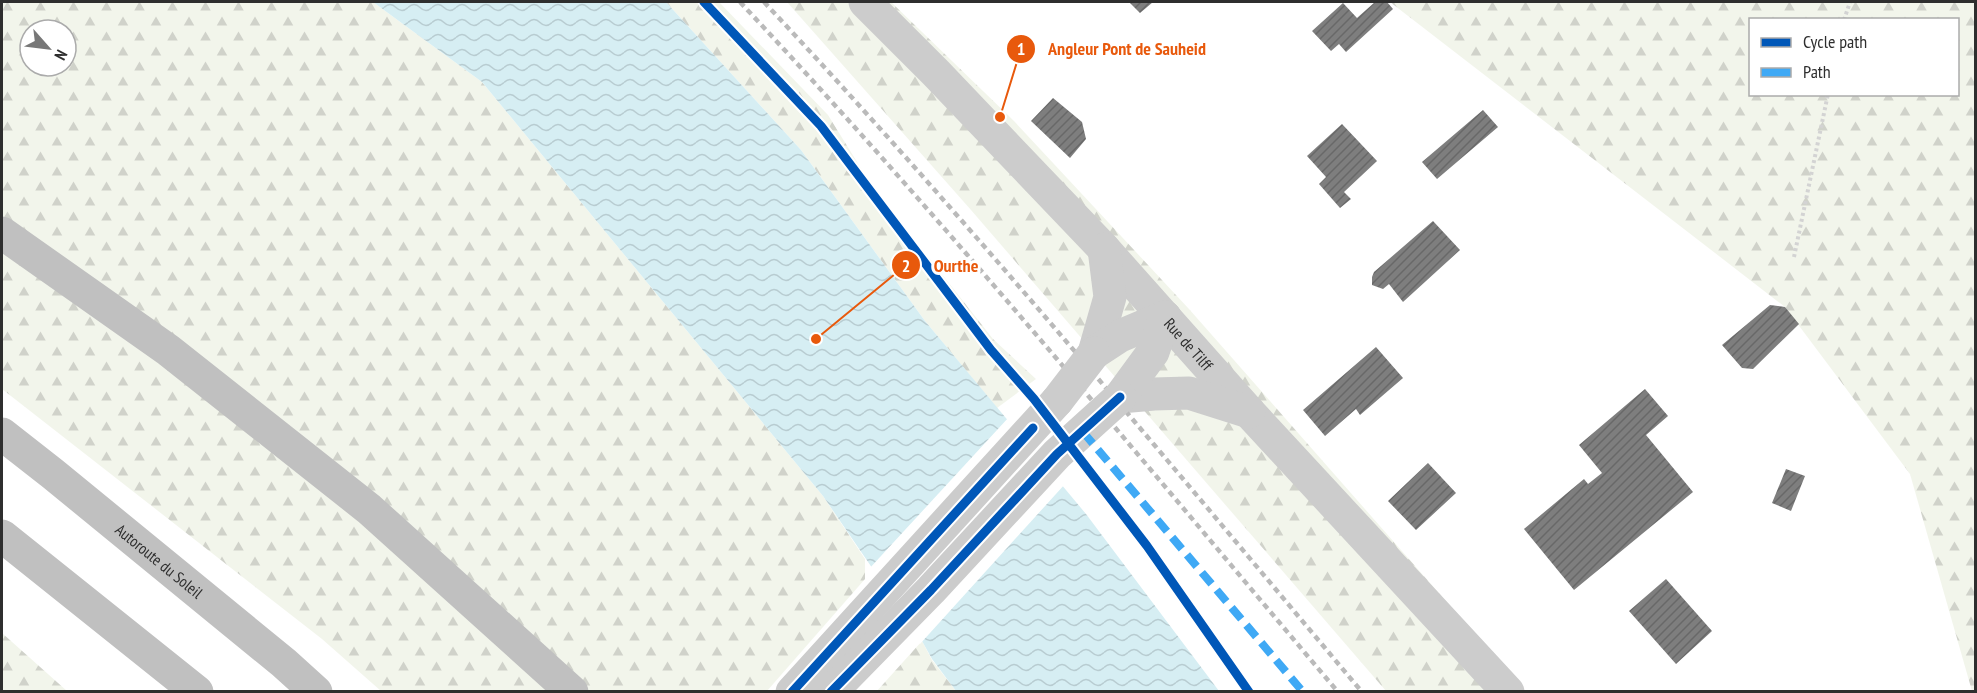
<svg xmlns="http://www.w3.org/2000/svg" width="1977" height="693" font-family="'PT Sans Narrow',sans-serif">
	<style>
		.forest { fill: url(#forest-firs); fill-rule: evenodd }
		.water { fill: url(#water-waves) }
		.pier { fill: #fff }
		.building { fill: url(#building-hatch) }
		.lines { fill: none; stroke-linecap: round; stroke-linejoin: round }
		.path { stroke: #d3d3d3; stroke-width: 4; stroke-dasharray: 3 3; stroke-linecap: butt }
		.secondary { stroke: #ccc; stroke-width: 33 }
		.motorway { stroke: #c0c0c0; stroke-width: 33 }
		.rail { stroke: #bababa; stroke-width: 4.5; stroke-dasharray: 6 4.5; stroke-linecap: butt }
		.secondary-bridge { stroke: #ccc; stroke-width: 33 }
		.quiet { stroke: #3fa9f5; stroke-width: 8; stroke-dasharray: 15 8; stroke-linecap: butt }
		.cycleway-casing { stroke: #fff; stroke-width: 13 }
		.cycleway { stroke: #0057b8; stroke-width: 9 }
		.labels { text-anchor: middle; stroke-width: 6; stroke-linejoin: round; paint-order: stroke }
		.street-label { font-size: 16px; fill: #2e2e2e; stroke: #fff }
		.leader { fill: none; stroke: #e8590c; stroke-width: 2 }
		.callout-dot { fill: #e8590c; stroke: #fff; stroke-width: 2 }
		.mark-label { font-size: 18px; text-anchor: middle; font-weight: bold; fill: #fff }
		.callout-label { font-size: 18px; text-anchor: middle; font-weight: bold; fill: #e8590c; stroke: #fff; stroke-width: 6; stroke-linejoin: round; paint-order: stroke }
	</style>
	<defs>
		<pattern id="forest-firs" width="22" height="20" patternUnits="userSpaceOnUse" patternTransform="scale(1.5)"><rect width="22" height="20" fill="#f2f5eb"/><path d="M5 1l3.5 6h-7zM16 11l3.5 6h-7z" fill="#d0d2ca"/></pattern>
		<pattern id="water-waves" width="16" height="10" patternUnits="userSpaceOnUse" patternTransform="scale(1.5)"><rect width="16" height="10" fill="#d6eef3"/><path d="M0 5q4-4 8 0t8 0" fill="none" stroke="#b8ccd1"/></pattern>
		<pattern id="building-hatch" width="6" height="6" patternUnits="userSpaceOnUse" patternTransform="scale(1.5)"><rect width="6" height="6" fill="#7e7e7e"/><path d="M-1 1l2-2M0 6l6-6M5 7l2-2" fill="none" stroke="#686868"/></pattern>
	</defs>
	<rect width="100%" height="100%" fill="#fff"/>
	<path class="forest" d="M2,2h371l109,80 341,414 42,63v20l-98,112h-386l-59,-52 -320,-250zM30,30h36v36h-36z
		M666,2h53l109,113 42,68 123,156 43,40 -39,29 -72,-87 -124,-171z
		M787,2h104l123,119 175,188 336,382h-139l-415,-481z
		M1390,2h585v689h-3l-62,-217 -125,-167zM1750,20h208v74h-208z
		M2,633l65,58h-65z
		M922,641l10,19 24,31 -80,1z"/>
	<path class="water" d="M373,2h293l135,148 124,171 161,193 133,177h-263l-24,-32 -10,-18 -99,-145 -341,-414z"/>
	<path class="pier" d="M1009,417l56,67 -145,160 -51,-75z"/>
	<path class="building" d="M1129,2h24l-13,11z
		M1375,2h12l6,7 -47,43 -7,-8 -8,7 -19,-20 31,-28 14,15z
		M1053,98l29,24 4,17 -16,19 -39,-37z
		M1483,110l15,17 -61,52 -15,-17z
		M1342,124l35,37 -33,31 7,7 -11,9 -21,-24 7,-7 -19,-21z
		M1433,221l27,29 -57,52 -14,-18 -6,5 -11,-4v-8l2,-5z
		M1770,305l15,2 14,17 -46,45 -11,-1 -20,-23z
		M1376,347l27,31 -43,37 -4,-6 -31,27 -22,-26z
		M1645,389l23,27 -22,19 47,57 -119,98 -50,-61 60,-50 4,5 14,-11 -23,-28z
		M1428,463l28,30 -40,37 -28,-29z
		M1786,469l19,7 -14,35 -19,-8z
		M1666,579l46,52 -36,33 -47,-53z"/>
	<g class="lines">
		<path class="path" d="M1844,20l6,-18
			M1794,257l34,-163"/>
		<g class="secondary">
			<path id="s1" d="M865,2l71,71 168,176 145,163 259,280"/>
			<path d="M1094,353l16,-56 -6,-48"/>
			<path d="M1094,353l26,-17 45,-19"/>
			<path d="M1120,397l34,-3 35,-1 60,19"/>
			<path d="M1120,397l33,-45 12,-35"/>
			<path d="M792,692l265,-291"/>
		</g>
		<g class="motorway">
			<path d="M2,233l166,117 201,159 203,183"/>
			<path id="s2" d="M2,434l51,40 231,189 32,29"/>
			<path d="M2,536l195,156"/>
		</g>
		<path class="rail" d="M740,2c208,222 401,457 598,690
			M764,2c208,222 402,457 598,690"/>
		<path class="secondary-bridge" d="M1057,401l37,-48
			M831,692l100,-102 126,-136 63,-57"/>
		<path class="quiet" d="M1083,432l220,260"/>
		<g class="cycleway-casing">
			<path id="cycleway" d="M704,2l117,124 170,224 43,49 113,147 102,146
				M792,692l241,-264
				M831,692l100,-102 126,-136 63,-57"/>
		</g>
		<use href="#cycleway" class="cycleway"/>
	</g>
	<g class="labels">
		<g class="street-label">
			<text dy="6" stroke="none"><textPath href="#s1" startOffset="471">Rue de Tilff</textPath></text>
			<text dy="6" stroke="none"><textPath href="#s2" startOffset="202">Autoroute du Soleil</textPath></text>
		</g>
	</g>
	<path class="leader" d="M1000 117L1021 49M816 339L906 265"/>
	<g class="callout-dot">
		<circle cx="1000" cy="117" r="6"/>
		<circle cx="816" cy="339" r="6"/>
		<circle cx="1021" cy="49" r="15"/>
		<circle cx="906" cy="265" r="15"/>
	</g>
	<g class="mark-label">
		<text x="1021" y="55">1</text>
		<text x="906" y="272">2</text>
	</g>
	<g class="callout-label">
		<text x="1127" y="55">Angleur Pont de Sauheid</text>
		<text x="956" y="272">Ourthe</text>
	</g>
	<rect width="1977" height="693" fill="none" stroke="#2e2e2e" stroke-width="6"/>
	<rect x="1749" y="18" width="210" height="78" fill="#ffffff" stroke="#ababab" stroke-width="1.5"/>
	<rect x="1761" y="38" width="30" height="9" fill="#0057b8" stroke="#ababab" stroke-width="1.5"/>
	<text x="1803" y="48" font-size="18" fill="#2e2e2e">Cycle path</text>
	<rect x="1761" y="68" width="30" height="9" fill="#3fa9f5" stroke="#ababab" stroke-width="1.5"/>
	<text x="1803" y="78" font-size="18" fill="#2e2e2e">Path</text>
	<g transform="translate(48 48) rotate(118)"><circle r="28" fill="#ffffff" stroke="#ababab" stroke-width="1.5"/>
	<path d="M0-4.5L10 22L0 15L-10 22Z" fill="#777777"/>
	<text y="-9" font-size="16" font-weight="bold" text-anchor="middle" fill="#2e2e2e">N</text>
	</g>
</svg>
